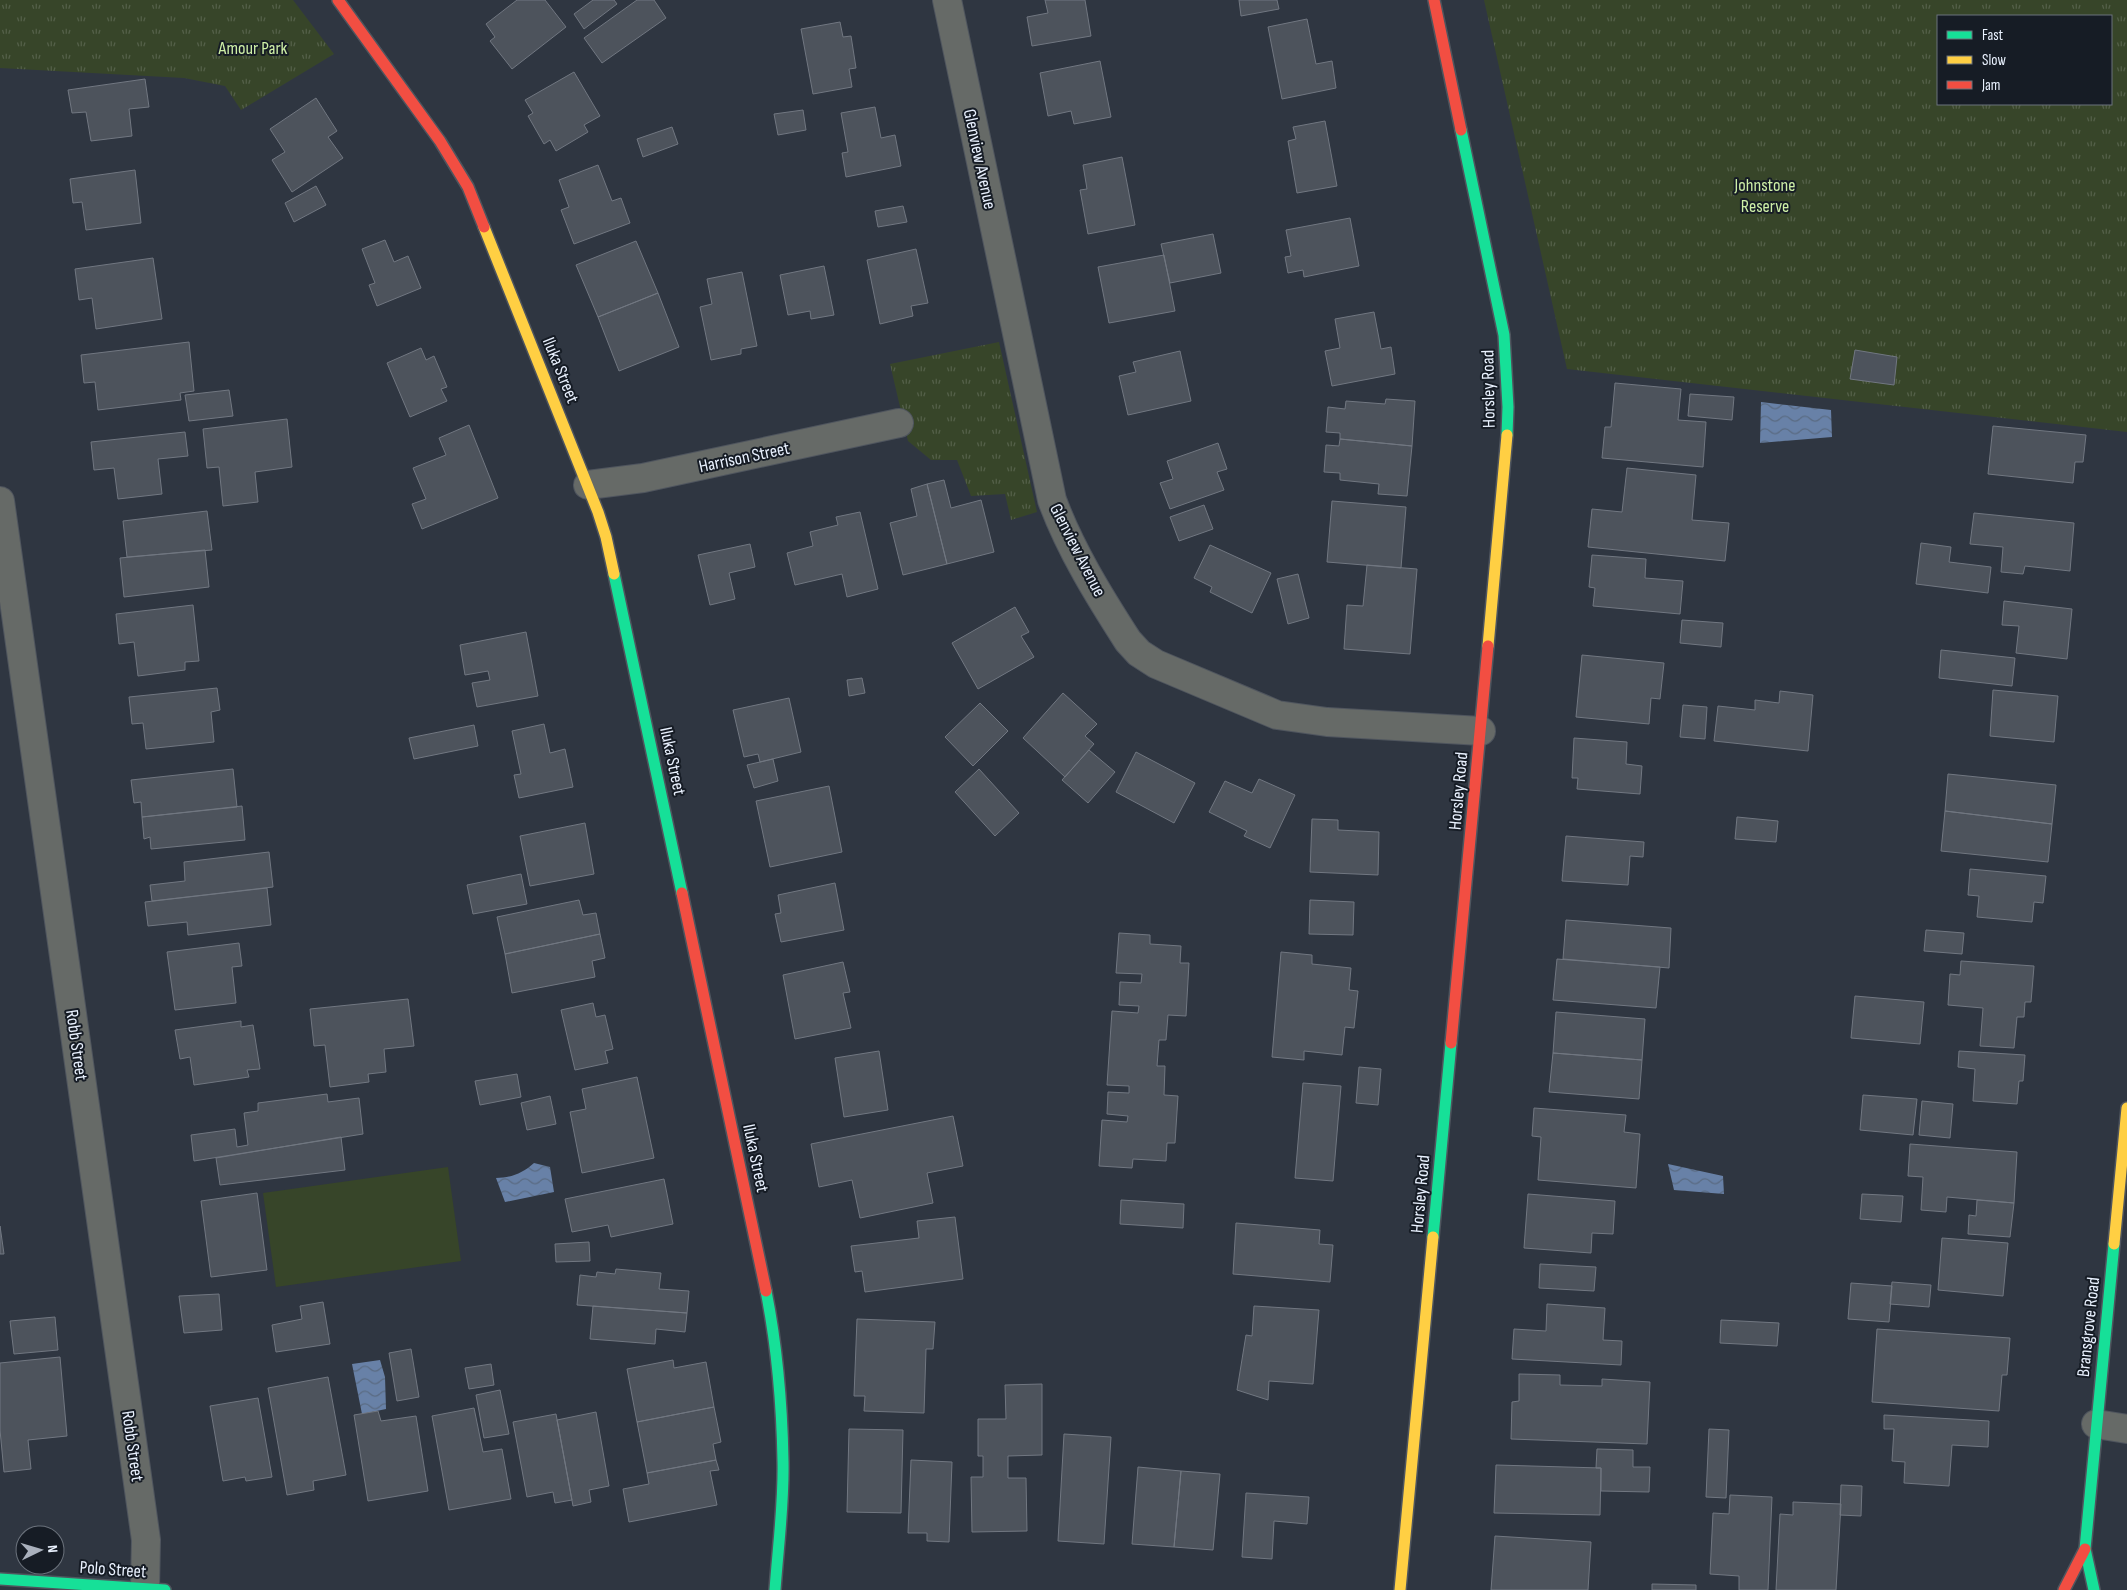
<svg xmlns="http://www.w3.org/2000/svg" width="2127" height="1590" font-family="'Sofia Sans Condensed',sans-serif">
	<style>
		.green { fill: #374529 }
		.park { fill: url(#park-tufts); fill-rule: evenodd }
		.water { fill: url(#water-waves) }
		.building { fill: #4d535c; stroke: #717781 }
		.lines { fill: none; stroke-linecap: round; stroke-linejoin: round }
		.street-casing { stroke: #4f555e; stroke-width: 30 }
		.fast-casing { stroke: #4f555e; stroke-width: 14 }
		.slow-casing { stroke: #4f555e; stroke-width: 14 }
		.jam-casing { stroke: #4f555e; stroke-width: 14 }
		.street { stroke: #666a67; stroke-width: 28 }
		.fast { stroke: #16e098; stroke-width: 11 }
		.slow { stroke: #ffcf43; stroke-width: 11 }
		.jam { stroke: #f24e42; stroke-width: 11 }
		.labels { text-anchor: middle; stroke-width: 4; stroke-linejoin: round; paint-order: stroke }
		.park-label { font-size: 18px; fill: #ceefa7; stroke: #161c25 }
		.street-label { font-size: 18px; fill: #eaf2ff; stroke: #161c25 }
	</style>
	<defs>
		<pattern id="park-tufts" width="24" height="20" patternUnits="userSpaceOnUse" patternTransform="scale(1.25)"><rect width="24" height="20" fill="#374529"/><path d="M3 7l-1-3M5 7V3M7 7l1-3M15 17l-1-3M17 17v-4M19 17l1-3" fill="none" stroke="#546049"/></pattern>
		<pattern id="water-waves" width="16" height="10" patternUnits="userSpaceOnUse" patternTransform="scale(1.25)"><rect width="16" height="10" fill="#6881a7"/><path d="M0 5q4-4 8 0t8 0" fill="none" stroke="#5a6b83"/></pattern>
	</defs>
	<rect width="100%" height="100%" fill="#2f3641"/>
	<path class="green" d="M448,1167l13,94 -185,26 -13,-94z"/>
	<path class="park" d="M0,0h293l41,54 -93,56 -16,-24 -41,-8 -184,-10z
		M1484,0h643v432l-560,-63zM1938,16h173v88h-173z
		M999,342l38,170 -26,8 -6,-26 -34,2 -14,-36h-26l-23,-19 -18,-77z"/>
	<path class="water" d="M1761,402l70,8 1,27 -72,6z
		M534,1163l16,4 4,25 -49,10 -9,-24c15,0 27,-5 38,-15z
		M1668,1164l55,12 1,18 -50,-4z
		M380,1360l5,17 1,32 -24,5 -10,-50z"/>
	<path class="building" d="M517,0h28l21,27 -54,42 -22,-28 5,-4 -9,-13z
		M593,0h21l3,4 -33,25 -10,-15z
		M637,0h17l12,18 -64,45 -18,-25z
		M1045,0h40l6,36 -59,10 -5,-29 21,-4z
		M1239,0h38l2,9 -38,7z
		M1307,19l9,45 16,-3 4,27 -54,11 -14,-72z
		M840,22l3,15 8,-1 5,32 -7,1 3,18 -39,7 -12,-65z
		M1100,61l11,56 -37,7 -3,-13 -23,5 -8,-43z
		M574,72l26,44 -16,9 4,7 -32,19 -6,-11 -6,4 -16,-28 5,-3 -8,-13z
		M145,79l4,28 -20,2 3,27 -41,5 -5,-29 -14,1 -4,-23z
		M316,98l21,33 -9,6 15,21 -51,34 -20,-32 13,-8 -15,-23z
		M875,107l6,31 14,-3 6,31 -55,11 -4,-24 6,-1 -7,-39z
		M803,110l3,20 -28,5 -4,-21z
		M1325,121l12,65 -40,7 -9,-52 8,-2 -3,-12z
		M672,127l6,17 -35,13 -6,-18z
		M1122,157l13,68 -47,9 -8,-44 7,-1 -4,-24z
		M598,165l14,36 9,-3 9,25 -56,21 -13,-34 8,-3 -10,-27z
		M135,170l6,53 -55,7 -4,-28 -9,1 -3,-24z
		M316,186l10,19 -32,17 -9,-19z
		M903,206l4,16 -29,5 -3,-16z
		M1350,218l9,48 -55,11 -1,-7 -15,3 -3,-16 6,-1 -5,-26z
		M1213,234l8,39 -51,10 -9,-39z
		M385,240l9,22 14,-6 13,32 -44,18 -8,-21 6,-2 -13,-34z
		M636,241l22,52 -60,24 -22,-52z
		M916,249l12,54 -17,3 2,10 -33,8 -13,-64z
		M1164,255l11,56 -66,12 -11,-56z
		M153,258l9,61 -66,10 -4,-31 -13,2 -4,-31z
		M824,266l10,49 -23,4 -1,-8 -22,4 -8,-40z
		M742,272l15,74 -16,3v5l-30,6 -11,-53 12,-3 -5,-25z
		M658,293l21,54 -60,24 -21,-54z
		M1374,312l7,37 10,-2 4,27 -63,12 -7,-35 15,-3 -5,-29z
		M189,342l5,49 -14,2 1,7 -83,10 -3,-28 -11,1 -3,-28z
		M421,348l5,12 8,-4 13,31 -6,2 6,12 -37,16 -23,-54z
		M1855,350l42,7 -3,28 -44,-6z
		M1180,351l11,50 -63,14 -9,-39 17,-4 -3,-10z
		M1615,383l66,6 -3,31 28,2 -3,45 -101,-9 3,-31h6z
		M229,390l4,26 -44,5 -4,-26z
		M1690,394l44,3 -2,23 -44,-4z
		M1386,399l29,2 -3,45 -72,-7v-6l-14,-1 2,-25 17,2 1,-8 39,3z
		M287,419l5,48 -37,5 3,30 -35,4 -4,-39 -12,1 -4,-39z
		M469,425l29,73 -76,31 -10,-25 14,-5 -13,-31 33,-13 -7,-17z
		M1993,426l93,9 -3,27h-8l-2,21 -85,-9z
		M185,432l3,24 -30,3 4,35 -44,5 -4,-31 -20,2 -3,-28z
		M1340,439l72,7 -5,50 -29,-2 1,-10 -39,-4v-7l-16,-1 2,-27 13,1z
		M1218,443l9,26 -10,3 7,18 -54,19 -10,-26 13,-4 -6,-18z
		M1627,468l69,7 -4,45 37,3 -4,38 -137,-14 4,-38 30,3z
		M944,480l7,28 30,-8 13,52 -47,12 -20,-80z
		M927,484l20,80 -44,11 -13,-52 27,-7 -6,-27z
		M1332,501l74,6 -5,61 -74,-6z
		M1204,505l9,24 -34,12 -9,-24z
		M207,511l5,39 -85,7 -4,-36z
		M860,512l18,77 -31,8 -5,-23 -47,11 -8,-32 26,-7 -3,-14 28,-7 -2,-8z
		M1974,513l100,10 -4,48 -45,-5 -2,8 -22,-2 2,-25 -33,-3z
		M1921,543l30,4 -2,15 42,5 -3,26 -72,-9z
		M750,544l5,23 -26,6 6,26 -25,6 -12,-50z
		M1210,545l61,28 -19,40 -42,-21 2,-5 -18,-9z
		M205,550l4,37 -85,10 -4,-39z
		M1592,555l54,4 -1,19 38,3 -3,33 -87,-8 2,-18 -6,-1z
		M1367,565l50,4 -7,85 -66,-5 3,-44 16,1z
		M1298,574l11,44 -21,6 -11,-45z
		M2004,601l68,8 -5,50 -51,-6 3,-27 -17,-1z
		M193,605l6,56 -14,1v8l-47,6 -4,-34 -15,2 -3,-30z
		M1015,607l14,25 -8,4 13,21 -56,32 -26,-46z
		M1682,620l41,3 -2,24 -41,-4z
		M526,632l12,64 -61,11 -5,-24 18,-3 -2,-9 -23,4 -5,-30z
		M1941,650l74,8 -3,28 -73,-8z
		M1582,655l82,8 -4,36 -9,-1 -2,26 -73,-7z
		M862,678l3,15 -16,3 -2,-16z
		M217,688l3,22 -9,2 3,30 -68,7 -3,-26 -11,1 -3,-27z
		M1993,690l65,6 -4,46 -64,-6z
		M1780,691l33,4 -5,56 -94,-10 4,-35 37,4v-10l24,3z
		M1063,693l34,31 -12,12 9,8 -29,33 -42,-39z
		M789,698l12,54 -41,10 -2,-8 -14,3 -11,-47z
		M980,703l28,28 -35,35 -28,-29z
		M1683,705l24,2 -2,32 -25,-2z
		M544,724l6,29 15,-4 8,38 -54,11 -5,-23 7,-1 -9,-43z
		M474,725l4,21 -64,13 -5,-21z
		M1574,738l53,4 -1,22 16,2 -2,28 -63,-5 1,-11h-6z
		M1089,750l26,22 -27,31 -26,-23z
		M1136,752l59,31 -21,40 -58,-31z
		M773,759l5,22 -24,7 -7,-23z
		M233,769l4,38 -95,10 -1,-15 -7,1 -3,-23z
		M979,769l40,44 -24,23 -40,-44z
		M1948,774l108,11 -4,39 -107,-13z
		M1259,779l36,16 -25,53 -26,-12 3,-5 -38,-19 16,-31 27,12z
		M829,786l13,66 -72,15 -14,-66z
		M242,806l3,34 -94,9 -1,-12 -6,2 -2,-22z
		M1945,811l107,13 -4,38 -107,-11z
		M1737,817l41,4 -2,21 -41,-3z
		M1312,819l26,1v10l41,2 -1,43 -68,-3z
		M585,823l9,51 -64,12 -10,-50z
		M1566,836l78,6 -1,15 -13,-1 -2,29 -66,-4z
		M269,852l4,35 -121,14 -2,-16 35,-4 -1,-19z
		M1970,869l76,7 -3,27 -9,-1 -2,20 -55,-5 2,-21 -11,-1z
		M521,874l6,30 -54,10 -6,-29z
		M835,883l9,47 -63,12 -6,-28 6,-1 -3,-18z
		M267,888l4,37 -83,10 -1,-13 -39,4 -3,-24z
		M579,900l4,15 13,-2 4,21 -95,20 -8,-37z
		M1310,900l44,2 -1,33 -44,-1z
		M1566,920l105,8 -2,40 -106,-9z
		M1926,930l38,3 -2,21 -38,-3z
		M1119,933l31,2v9l31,2 -1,17h9l-3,53 -18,-1 -2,25h-7l-2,26h8l-1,29 14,1 -3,47h-8l-1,18 -33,-2 -1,9 -33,-2 3,-46 25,2 1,-6 -21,-2 1,-22 21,1v-7l-22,-1 5,-74 26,2 1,-7 -20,-1 1,-23 21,1 1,-9 -26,-1z
		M600,934l5,24 -13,3 3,16 -83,16 -7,-39z
		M239,943l3,23 -10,1 4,36 -61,7 -8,-58z
		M1281,952l31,3v9l39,4 -2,22 9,1 -4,37 -9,-1 -3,28 -38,-4v9l-32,-3z
		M1557,959l103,8 -4,41 -103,-8z
		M1961,961l73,5 -3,36h-6l-1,15h-7l-3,31 -34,-2 3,-38 -35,-3 2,-31 10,1z
		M843,962l7,30 -7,1 8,35 -56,11 -12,-64z
		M1855,996l69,6 -4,42 -69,-6z
		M408,999l6,47 -30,3 2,23 -18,2 1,8 -39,5 -5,-42 -11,1 -4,-37z
		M593,1003l3,14 9,-2 8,34 -8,2 3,12 -33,7 -14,-60z
		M1556,1012l89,7 -3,41 -89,-7z
		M241,1021v6l12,-2 7,44 -13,1 2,7 -55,8 -4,-28 -10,2 -5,-29z
		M879,1051l9,59 -44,7 -9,-59z
		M1959,1051l66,4 -2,26h-4l-2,23 -44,-3 2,-32 -17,-2z
		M1553,1053l89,7 -3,39 -90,-7z
		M1359,1067l22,2 -3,36 -22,-2z
		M517,1074l4,23 -41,8 -5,-24z
		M637,1077l17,81 -72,15 -12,-61 16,-3 -4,-20z
		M1303,1083l38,3 -8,95 -38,-3z
		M327,1094l1,8 31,-4 4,36 -169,27 -3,-26 44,-6 2,18 11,-2 -4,-32 14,-2v-8z
		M1863,1095l54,4 -4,36 -53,-5z
		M550,1096l6,28 -29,6 -6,-27z
		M1922,1101l31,3 -3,34 -31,-3z
		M1534,1108l92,7 -2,17 16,2 -4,54 -98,-8 3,-43 -9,-1z
		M953,1116l10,50 -36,7 6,30 -73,15 -8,-38 -33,7 -8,-43z
		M341,1137l4,33 -125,15 -4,-27z
		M1910,1144l107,8 -3,51 -67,-6 -1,15 -25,-2 2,-33 -15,-1z
		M664,1179l9,45 -62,13 -3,-12 -36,7 -7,-33z
		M257,1193l10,77 -56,7 -10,-76z
		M1528,1194l87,7 -2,33 -21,-1 -1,20 -67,-5z
		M1862,1194l41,2 -2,26 -41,-3z
		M1121,1200l63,4 -1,24 -63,-4z
		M1977,1200l37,3 -4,34 -42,-3 1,-19 7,1z
		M955,1217l8,62 -98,13 -3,-21 -7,1 -4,-26 68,-8 -2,-17z
		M1236,1223l84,7 -1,14 14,1 -3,37 -97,-8z
		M0,1226l4,28h-4z
		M1942,1238l66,5 -5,53 -65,-6z
		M589,1242l1,19 -34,1 -1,-18z
		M1540,1264l56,3 -2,24 -55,-3z
		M616,1269l45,4 -2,16 30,2 -2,22 -110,-8 3,-30 16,2 1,-5 18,2z
		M1892,1282l39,3 -2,22 -39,-3z
		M1851,1283l41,3 -3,36 -41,-3z
		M219,1294l3,36 -38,3 -5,-37z
		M323,1302l7,42 -54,8 -4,-27 30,-6 -2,-13z
		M1547,1304l58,4 -2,32 19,1 -1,24 -109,-6 2,-30 32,2z
		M593,1306l94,7 -2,19 -29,-3 -1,15 -65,-5z
		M1254,1306l65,4 -6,74 -44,-3 -1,19 -31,-10 9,-55 6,1z
		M55,1317l3,33 -44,4 -4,-33z
		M857,1319l78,3 -2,27h-7l-2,64 -60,-2 1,-15h-11z
		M1721,1320l58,3 -2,23 -57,-3z
		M1877,1329l133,9 -3,37h-5l-3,36 -127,-9z
		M411,1349l8,48 -22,4 -8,-48z
		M60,1357l7,79 -39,4 3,29 -27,3 -4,-42v-67z
		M673,1360l1,8 32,-6 8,45 -77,15 -10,-53z
		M491,1364l3,21 -25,4 -4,-21z
		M1519,1374l41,1v10l42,1v-7l48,3 -3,62 -136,-5 1,-37 7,-1z
		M328,1377l18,98 -33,6 1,9 -27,5 -19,-107z
		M1042,1384v71l-34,1v22h18l1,53 -55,1 -1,-55h12v-21h-5v-37h28l-1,-34z
		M500,1390l9,44 -25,4 -8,-43z
		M258,1398l14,79 -26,4 -1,-4 -22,4 -13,-75z
		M714,1407l7,35 -8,2 3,16 -69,13 -10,-51z
		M474,1408l9,44 19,-3 9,50 -62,11 -17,-94z
		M378,1411l3,10 35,-5 12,75 -60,10 -14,-86z
		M596,1412l13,74 -20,4 2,12 -18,4 -16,-86z
		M556,1414l16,86 -17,3 -2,-11 -26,5 -14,-75z
		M1884,1415l105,6 -1,26 -36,-2 -3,41 -45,-3 1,-21 -13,-1 2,-32h-10z
		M849,1429l54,1 -2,83 -54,-1z
		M1709,1429l20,1 -3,68 -20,-1z
		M1064,1434l47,3 -7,107 -46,-3z
		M1597,1449l36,1v17h17l-1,25 -48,-1v-23h-5z
		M716,1460l3,10 -9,1 7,34 -88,17 -6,-33 26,-5 -2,-11z
		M911,1460l41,2 -3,80 -22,-1v-8h-19z
		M1496,1465l105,3 -1,47 -106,-2z
		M1138,1467l43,4 -7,76 -42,-3z
		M1181,1471l39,3 -7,76 -39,-3z
		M1841,1485l21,1 -1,30 -21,-1z
		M1246,1493l63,4 -2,27 -33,-3 -2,38 -30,-2z
		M1730,1495l42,2 -4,93h-29v-14l-29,-2 3,-61 16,1z
		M1793,1502l48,2 -5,86h-60l4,-76 13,1z
		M1495,1536l96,6 -3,48h-97z
		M1652,1584l44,1v5h-44z"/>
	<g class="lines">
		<g class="street-casing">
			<path id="street" d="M947,0l105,500c18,49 47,96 76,141l11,12 17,11 121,51 50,7 154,9
				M588,485l55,-7 256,-55
				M0,501l146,1039 -1,49
				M2096,1424l31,5"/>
		</g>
		<g class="fast-casing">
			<path id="fast" d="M1461,130l43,205 4,72 -1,28
				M614,574l68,319
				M1433,1237l18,-194
				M766,1291c11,55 16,115 17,170 1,43 -5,86 -8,129
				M0,1579l165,11
				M2094,1590l-9,-41 29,-305"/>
		</g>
		<g class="slow-casing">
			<path id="slow" d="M484,227l114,285 8,25 8,37
				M1488,646l19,-211
				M2114,1244l13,-136
				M1400,1590l33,-353"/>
		</g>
		<g class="jam-casing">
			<path id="jam" d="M338,0l102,141 28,46 16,40
				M1434,0l27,130
				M682,893l84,398
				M1451,1043l37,-397
				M2064,1590l21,-41"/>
		</g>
		<use href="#street" class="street"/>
		<use href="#fast" class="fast"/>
		<use href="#slow" class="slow"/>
		<use href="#jam" class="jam"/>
	</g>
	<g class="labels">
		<g class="park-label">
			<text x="253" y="54">Amour Park</text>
			<text x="1765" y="191">Johnstone<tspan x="1765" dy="21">Reserve</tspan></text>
		</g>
		<g class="street-label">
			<text transform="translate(980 159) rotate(78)" y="6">Glenview Avenue</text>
			<text transform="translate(561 370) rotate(68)" y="6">Iluka Street</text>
			<text transform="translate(1488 389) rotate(-91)" y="6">Horsley Road</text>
			<text transform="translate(744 457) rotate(-12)" y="6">Harrison Street</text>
			<text transform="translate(1078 550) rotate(63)" y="6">Glenview Avenue</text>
			<text transform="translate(673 761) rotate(78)" y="6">Iluka Street</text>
			<text transform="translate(1458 791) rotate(-85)" y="6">Horsley Road</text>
			<text transform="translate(77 1045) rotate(82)" y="6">Robb Street</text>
			<text transform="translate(756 1158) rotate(78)" y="6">Iluka Street</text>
			<text transform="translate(1420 1194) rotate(-85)" y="6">Horsley Road</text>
			<text transform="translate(2088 1327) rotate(-84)" y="6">Bransgrove Road</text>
			<text transform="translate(133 1446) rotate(82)" y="6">Robb Street</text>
			<text transform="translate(113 1569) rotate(4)" y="6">Polo Street</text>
		</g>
	</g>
	<rect x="1937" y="15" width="175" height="90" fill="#161c25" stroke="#6b727c"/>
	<rect x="1947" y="31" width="25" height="8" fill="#16e098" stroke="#6b727c"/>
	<text x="1982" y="40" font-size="15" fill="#eaf2ff">Fast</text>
	<rect x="1947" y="56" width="25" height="8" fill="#ffcf43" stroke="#6b727c"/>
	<text x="1982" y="65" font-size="15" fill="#eaf2ff">Slow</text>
	<rect x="1947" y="81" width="25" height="8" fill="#f24e42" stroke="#6b727c"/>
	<text x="1982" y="90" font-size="15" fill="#eaf2ff">Jam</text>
	<g transform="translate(40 1550) rotate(85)"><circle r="24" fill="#161c25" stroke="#6b727c"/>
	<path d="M0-4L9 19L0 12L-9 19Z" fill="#a9b0bc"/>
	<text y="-8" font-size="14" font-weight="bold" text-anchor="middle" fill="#eaf2ff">N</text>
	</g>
</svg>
